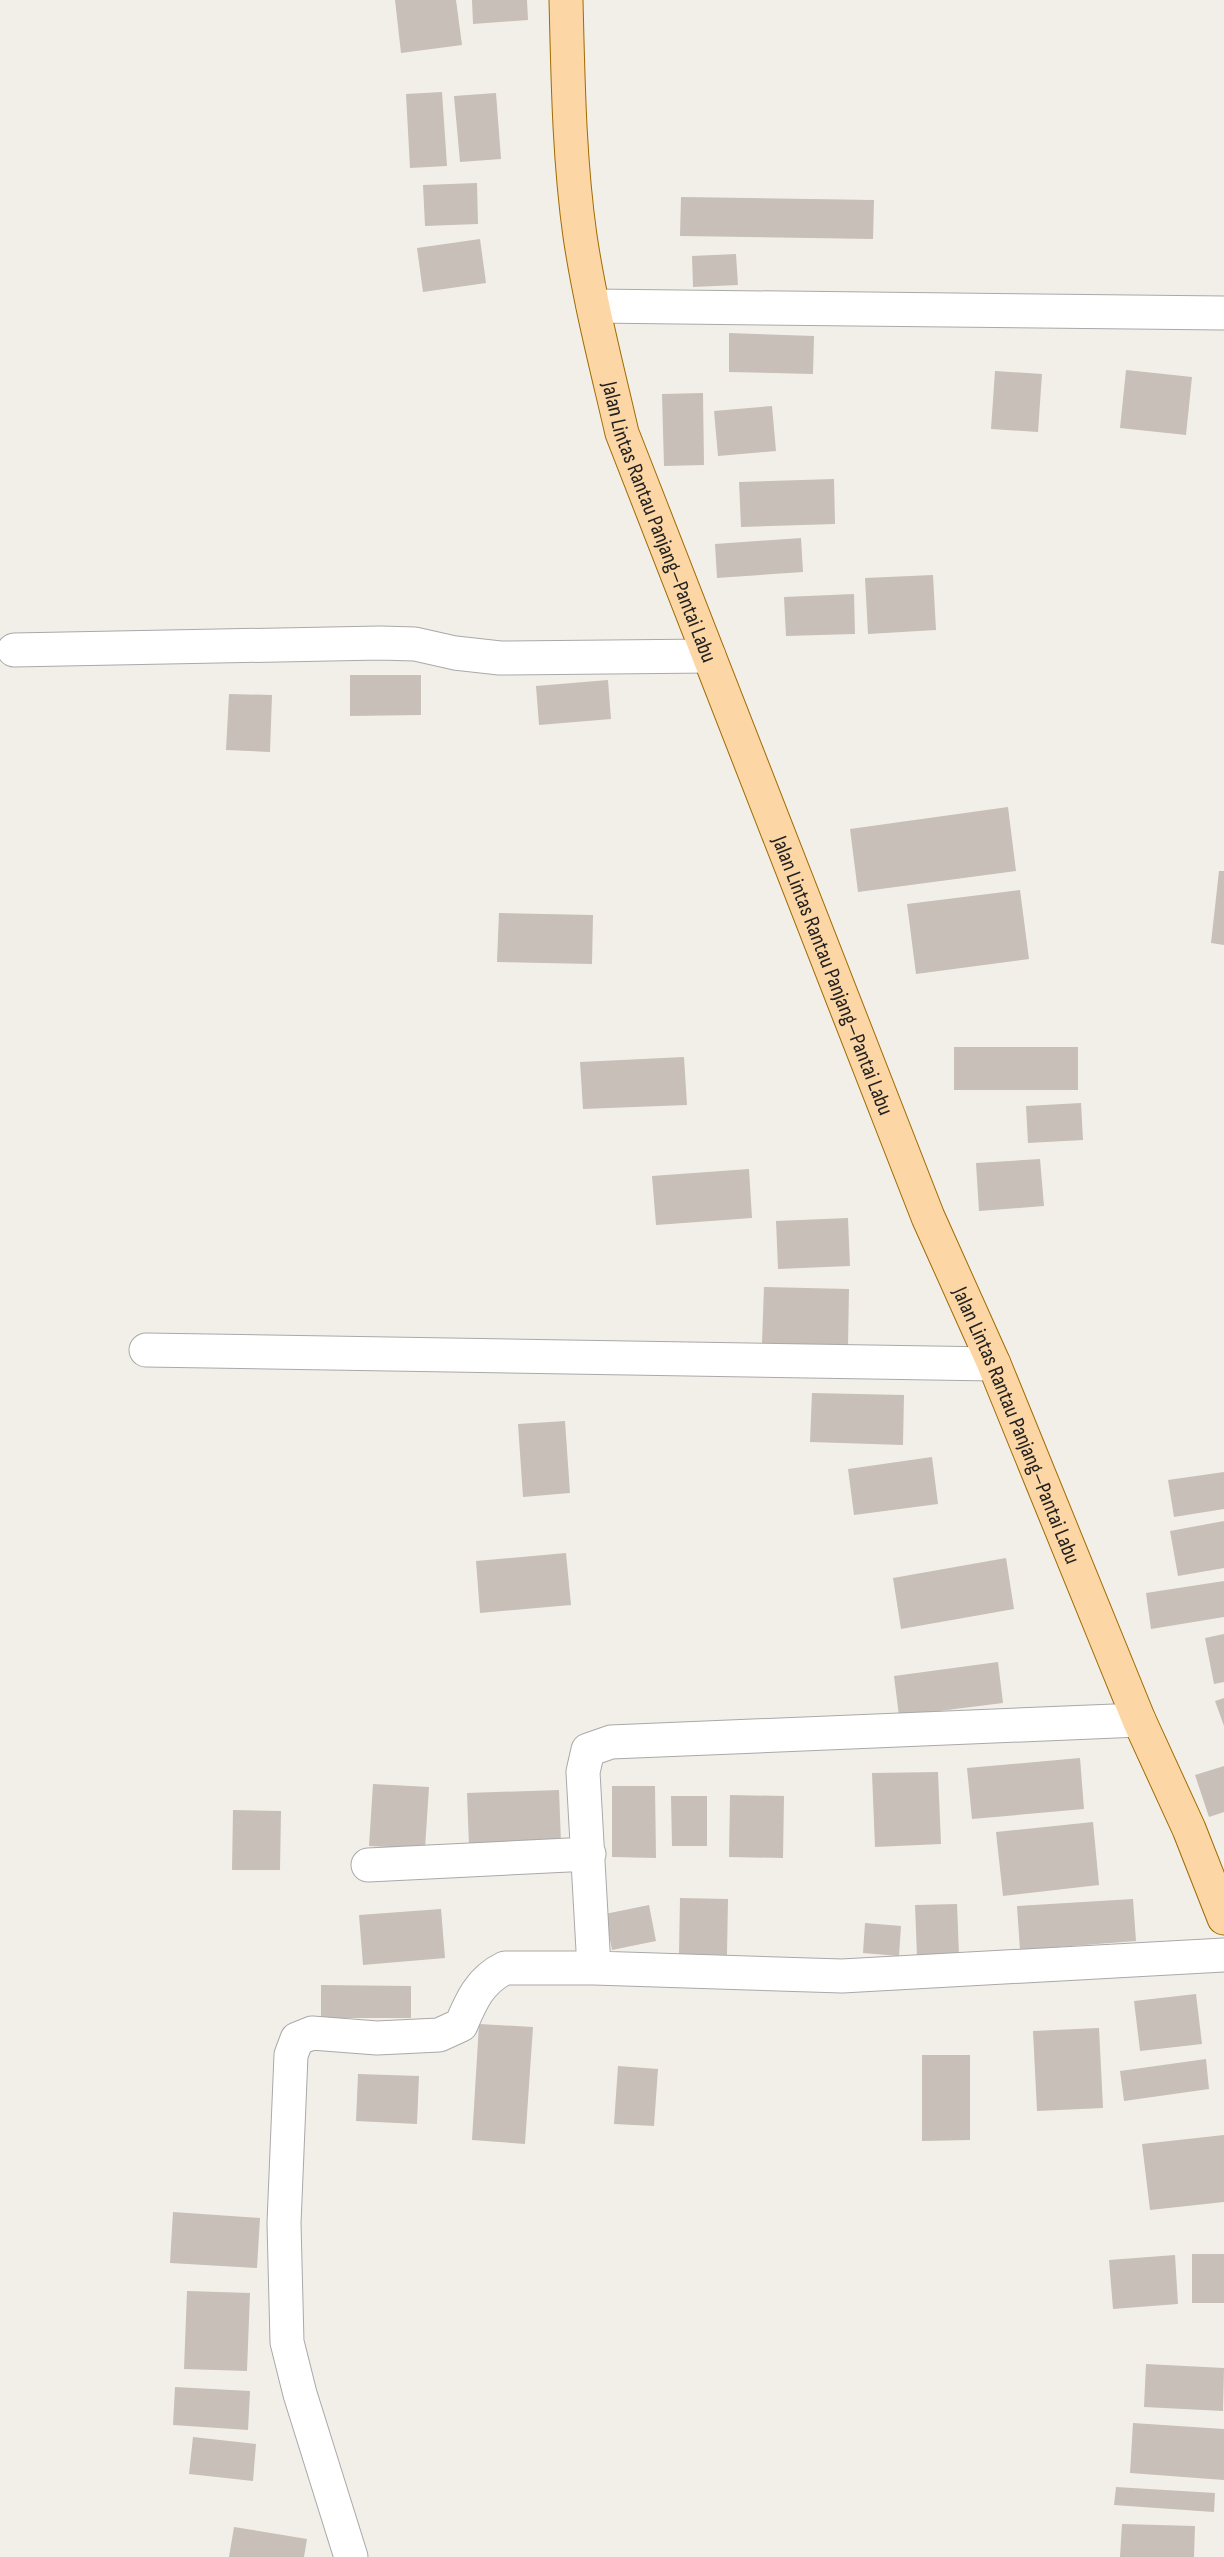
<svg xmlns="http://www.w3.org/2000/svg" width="1224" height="2557" font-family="'Sofia Sans Condensed',sans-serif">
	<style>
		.building { fill: #c7bfb8 }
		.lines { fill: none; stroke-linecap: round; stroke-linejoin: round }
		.street-casing { stroke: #a9a9a9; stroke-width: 35 }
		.primary-casing { stroke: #a06b00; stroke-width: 35 }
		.street { stroke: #fff; stroke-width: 33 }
		.primary { stroke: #fcd6a4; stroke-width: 33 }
		.labels { text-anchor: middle; stroke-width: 6; stroke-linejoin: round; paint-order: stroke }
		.street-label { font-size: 22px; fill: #222; stroke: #fff }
	</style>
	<rect width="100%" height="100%" fill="#f2efe9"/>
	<path class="building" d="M395,0h61l6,45 -61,8z
		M472,0h55l1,20 -55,4z
		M442,92l5,74 -37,2 -4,-74z
		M496,93l5,66 -41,3 -6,-66z
		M477,183l1,41 -53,2 -2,-41z
		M681,197l193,3 -1,39 -193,-3z
		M480,239l6,44 -63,9 -6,-44z
		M736,254l2,31 -45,2 -1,-31z
		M729,333l85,3 -1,38 -84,-2z
		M1126,370l66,7 -6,58 -66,-7z
		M995,371l47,3 -4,58 -47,-3z
		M703,393l1,72 -40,1 -2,-72z
		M772,406l4,45 -58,5 -4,-45z
		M834,479l1,45 -94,3 -2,-45z
		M801,538l2,34 -86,6 -2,-34z
		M933,575l3,55 -68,4 -3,-56z
		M854,594l1,40 -69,2 -2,-39z
		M350,675h71v40l-71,1z
		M608,680l3,39 -72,6 -3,-39z
		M229,694l43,1 -2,57 -44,-2z
		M1008,807l8,64 -158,21 -8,-63z
		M1219,871h5v74l-13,-2z
		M1020,890l9,69 -113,15 -9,-70z
		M499,913l94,2 -1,49 -95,-2z
		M954,1047h124v43h-124z
		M684,1057l3,48 -104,4 -3,-47z
		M1081,1103l2,37 -55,3 -2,-37z
		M1040,1159l4,47 -65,5 -3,-48z
		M749,1169l3,49 -96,7 -4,-49z
		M848,1218l2,48 -72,3 -2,-48z
		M764,1287l85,2 -1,57 -86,-3z
		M812,1393l92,2 -1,50 -93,-3z
		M565,1421l5,72 -47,4 -5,-73z
		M932,1457l6,47 -84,11 -6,-46z
		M1224,1472v37l-50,8 -6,-37z
		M1224,1521v47l-46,8 -8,-45z
		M566,1553l5,52 -91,8 -4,-52z
		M1006,1558l8,51 -113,20 -8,-51z
		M1224,1581v36l-73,12 -5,-36z
		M1224,1634v48l-10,2 -9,-46z
		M998,1662l5,41 -104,13 -5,-40z
		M1224,1698v28l-9,-25z
		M1080,1758l4,51 -112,10 -5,-51z
		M1224,1766v46l-15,5 -14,-42z
		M938,1772l3,72 -66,3 -3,-74z
		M373,1784l56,3 -4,62 -56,-3z
		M612,1786h43l1,72 -44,-1z
		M559,1790l2,53 -92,3 -2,-53z
		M730,1795l54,1 -1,62 -54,-1z
		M671,1796h36v50h-35z
		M233,1810l48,1 -1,59h-48z
		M1093,1822l6,63 -96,11 -7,-64z
		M680,1898l48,1 -1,56 -48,-1z
		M1133,1899l3,42 -116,9 -3,-44z
		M957,1904l2,51 -42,2 -2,-52z
		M649,1905l7,36 -44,9 -7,-36z
		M441,1909l4,49 -82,7 -4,-50z
		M865,1923l36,3 -2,30 -36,-3z
		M321,1985l90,1v32h-90z
		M1196,1994l6,50 -62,7 -6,-50z
		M479,2024l54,3 -8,117 -53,-4z
		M1099,2028l4,80 -66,3 -4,-80z
		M922,2055h48v85l-48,1z
		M1206,2059l3,30 -85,12 -4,-30z
		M618,2066l40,3 -4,57 -40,-2z
		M358,2074l61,2 -2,48 -61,-3z
		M1224,2135v67l-74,8 -8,-66z
		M173,2212l87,6 -3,50 -87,-5z
		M1192,2254h32v49h-32z
		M1175,2255l3,49 -65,5 -4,-49z
		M187,2291l63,2 -3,78 -63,-2z
		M1146,2364l78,4 -1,43 -79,-4z
		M175,2387l75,4 -2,39 -75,-5z
		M1133,2423l91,6v51l-94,-7z
		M193,2437l63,7 -3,37 -64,-7z
		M1116,2487l99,6 -1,19 -100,-7z
		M1122,2524l73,2 -1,31h-74z
		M234,2527l73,12 -3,18h-75z"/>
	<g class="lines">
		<g class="street-casing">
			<path id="street" d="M593,306l631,7
				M14,650l366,-7 35,1 40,9 45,5 209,-2
				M146,1350l848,14
				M368,1865l221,-11
				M594,1968l-11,-196 5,-22 23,-8 528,-22
				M351,2557l-51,-163 -13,-52 -3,-119 7,-168 6,-16 15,-6 65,5 62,-3 22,-10c10,-24 19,-45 44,-57h89l248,8 382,-21"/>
		</g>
		<g class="primary-casing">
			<g id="primary">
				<path id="s1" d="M566,0c2,79 3,158 14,236 10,67 27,132 42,197l306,784 66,147 145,356 50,109 35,89"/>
			</g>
		</g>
		<use href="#street" class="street"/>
		<use href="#primary" class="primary"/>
	</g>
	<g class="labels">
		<g class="street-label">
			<text dy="8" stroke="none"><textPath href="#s1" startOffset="534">Jalan Lintas Rantau Panjang–Pantai Labu</textPath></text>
			<text dy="8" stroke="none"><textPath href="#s1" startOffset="1020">Jalan Lintas Rantau Panjang–Pantai Labu</textPath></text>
			<text dy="8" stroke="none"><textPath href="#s1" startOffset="1506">Jalan Lintas Rantau Panjang–Pantai Labu</textPath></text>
		</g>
	</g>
</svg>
